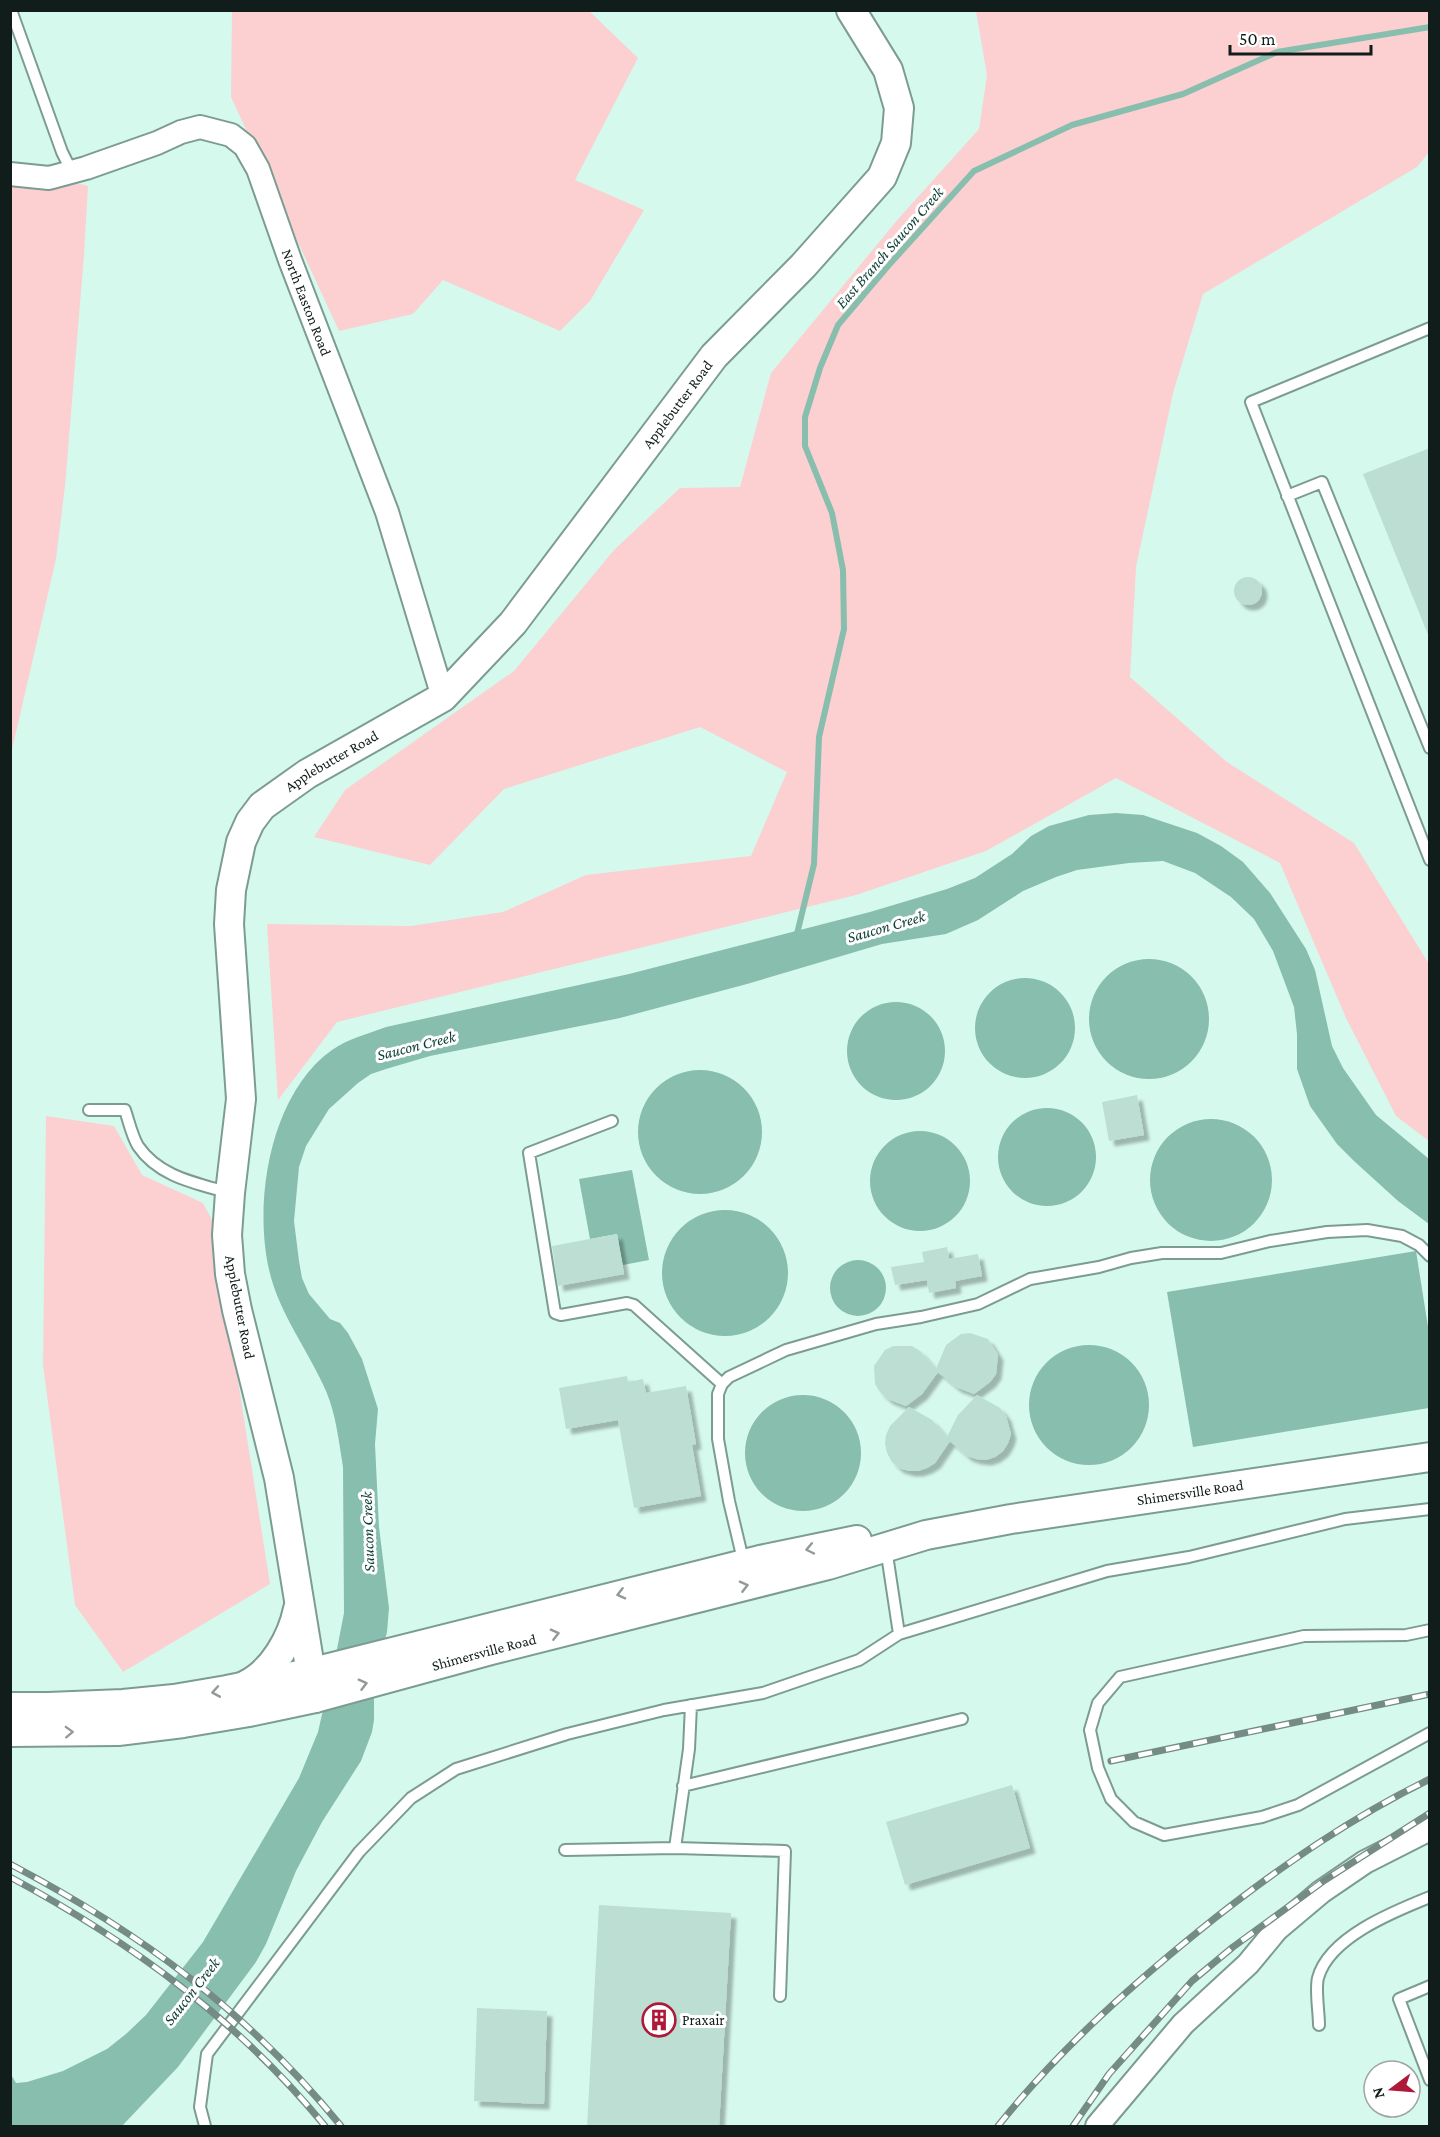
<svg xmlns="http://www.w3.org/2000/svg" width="1440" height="2137" font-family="'Crimson Pro',serif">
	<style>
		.green { fill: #fccfd0 }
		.water { fill: #87beae }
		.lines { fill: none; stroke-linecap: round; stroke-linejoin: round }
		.stream { stroke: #87beae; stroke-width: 6 }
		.building { fill: #bcded3; filter: url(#shadow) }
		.service-casing { stroke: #7c9c92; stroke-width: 14 }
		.minor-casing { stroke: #7c9c92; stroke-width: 26 }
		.tertiary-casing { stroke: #7c9c92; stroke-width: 32 }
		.service { stroke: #fff; stroke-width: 10 }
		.minor { stroke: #fff; stroke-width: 22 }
		.tertiary { stroke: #fff; stroke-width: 28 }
		.rail-casing { stroke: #748c85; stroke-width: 7 }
		.rail { stroke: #fff; stroke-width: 4.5; stroke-dasharray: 14; stroke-linecap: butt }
		.oneway { stroke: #939998 }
		.labels { text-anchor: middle; stroke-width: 6; stroke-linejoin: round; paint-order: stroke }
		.street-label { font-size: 15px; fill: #101d1a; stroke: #fff }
		.poi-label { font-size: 15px; fill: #101d1a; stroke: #fff; text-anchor: start }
		.water-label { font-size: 16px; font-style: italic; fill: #0d3e33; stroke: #fff }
	</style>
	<defs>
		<filter id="shadow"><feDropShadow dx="5.5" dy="5.5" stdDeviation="1.5" flood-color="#0004"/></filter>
	</defs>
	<rect width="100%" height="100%" fill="#d6f9ee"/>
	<path class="green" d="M232,11h357l49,47 -63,122 69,30 -54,91 -30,30 -117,-51 -30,34 -74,17 -108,-234z
		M976,11h453v141l-12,15 -214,127 -30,99 -37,174 -6,110 97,85 127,81 75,121v177l-33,-25 -50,-98 -66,-155 -164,-85 -130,73 -130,44 -519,127 -59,78 -11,-176 144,2 92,-14 83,-37 165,-19 36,-84 -87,-45 -196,62 -74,76 -116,-28 31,-47 169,-119 100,-121 66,-62 60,-1 31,-114 128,-155 80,-89 8,-54z
		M11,167l77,19 -4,69 -19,231 -9,73 -45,195z
		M46,1116l68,10 28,49 61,28 10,19 57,362 -147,88 -48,-67 -32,-240z"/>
	<path class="water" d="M1116,813l27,2 54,18 24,13 22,16 27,31 36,56 9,21 17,76 11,22 33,47 53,44v65l-31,-23 -44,-40 -17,-17 -27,-38 -13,-37v-35l-3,-27 -21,-56 -19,-32 -23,-22 -36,-24 -32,-12 -34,2 -52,7 -21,7 -33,14 -45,29 -32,14 -64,10 -135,40 -127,34 -190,38 -44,13 -15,5 -13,9 -29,26 -23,37 -7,21 -5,54 5,40 3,17 7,16 21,25 10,4 8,10 14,26 16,50 -3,35 4,83 10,81 -2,24 -11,45 -2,20v23l-2,12 -11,29 -39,61 -26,49 -30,73 -10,18 -78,105 -56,59h-111l-1,-53 6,10 11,-1 36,-11 44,-22 19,-15 20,-19 57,-73 96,-164 19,-46 19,-83 7,-36 -1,-146c-4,-24 -7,-53 -17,-76 -16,-37 -42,-71 -54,-110 -21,-70 -4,-186 60,-231 15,-11 36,-16 54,-23l243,-53 241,-62 77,-23 28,-11 37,-24 19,-18 18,-10 40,-11z
		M1089 1019a60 60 0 1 1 120 0a60 60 0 1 1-120 0Z
		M975 1028a50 50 0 1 1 100 0a50 50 0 1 1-100 0Z
		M847 1051a49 49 0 1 1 98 0a49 49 0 1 1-98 0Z
		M638 1132a62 62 0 1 1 124 0a62 62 0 1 1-124 0Z
		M998 1157a49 49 0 1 1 98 0a49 49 0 1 1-98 0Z
		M1150 1180a61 61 0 1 1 122 0a61 61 0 1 1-122 0Z
		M870 1181a50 50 0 1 1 100 0a50 50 0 1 1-100 0Z
		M632,1170l17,90 -26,5 -6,-31 -27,5 -11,-60z
		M662 1273a63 63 0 1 1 126 0a63 63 0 1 1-126 0Z
		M1416,1251l13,82v75l-236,39 -26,-155z
		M830 1288a28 28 0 1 1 56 0a28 28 0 1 1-56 0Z
		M1029 1405a60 60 0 1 1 120 0a60 60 0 1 1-120 0Z
		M745 1453a58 58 0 1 1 116 0a58 58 0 1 1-116 0Z"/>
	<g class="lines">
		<path class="stream" d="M796,938l18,-74 5,-127 25,-108 -1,-59 -11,-57 -27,-67v-29l15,-49 18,-43 50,-59 86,-95 98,-46 111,-31 94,-42 153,-25"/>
	</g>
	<path class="building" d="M1430,448v189h-1l-66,-163z
		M1234 591a14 14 0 1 1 28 0a14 14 0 1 1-28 0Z
		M1137,1095l7,40 -35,6 -7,-39z
		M617,1234l7,40 -66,12 -6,-40z
		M947,1247l2,12 29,-5 4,22 -27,5 1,7 -27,5 -2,-13 -32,5 -4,-18 33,-5 -2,-10z
		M970,1333l18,6 10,16 -2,19 -6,8 -16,12 -18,-7 -18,-15 -16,22 -16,12 -18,-7 -8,-7 -5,-8 -1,-18 11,-16 8,-4h19l8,5 16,18 10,-24 15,-11z
		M627,1376l1,6 15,-3 3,14 40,-7 10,58 -4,1 9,51 -67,12 -16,-88 -52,9 -7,-41z
		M977,1395l23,13 6,8 5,18 -3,9 -5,8 -8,6 -9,3 -10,-1 -9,-3 -17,-15 -15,22 -8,5 -9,3h-9l-10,-3 -7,-6 -5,-9 -2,-9 1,-9 4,-9 19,-19 23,13 15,17 11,-22z
		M1012,1785l18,63 -125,37 -19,-63z
		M599,1905l132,8 -12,214h-132z
		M477,2008l70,3 -3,93 -70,-3z"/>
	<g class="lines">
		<g class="service-casing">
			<path id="service" d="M11,10l51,142 10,20
				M1430,328l-179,74 179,458
				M1287,496l35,-14 108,266
				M89,1110h36c4,12 7,26 13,36 21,31 58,37 92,47
				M612,1121l-83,32 26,160 6,2 66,-12 7,2 88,79
				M886,1548l13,86
				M744,1564l-15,-63 -11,-62v-45l4,-10 7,-7 57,-27 90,-26 45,-7 57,-13 52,-25 69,-12 32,-9 31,-5h59l49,-12 57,-9 40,-2 35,6 17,9 11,11
				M1430,1630l-24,5 -102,1 -184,41 -22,26 -8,27 8,38 13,31 23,23 30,13 98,-18 36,-12 132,-72
				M683,1786l279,-67
				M675,1848l110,3 -5,145
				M565,1850l110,-2 14,-99 2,-44
				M1430,1986l-31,13 31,81
				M1319,2025c0,-13 -4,-36 -1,-47 11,-41 77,-67 112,-81
				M205,2126l-5,-19 7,-53 152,-202 52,-54 45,-29 111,-35 97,-24 99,-17 96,-33 40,-26 208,-63 82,-14 156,-38 85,-10"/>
		</g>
		<g class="minor-casing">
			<g id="minor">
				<path id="s1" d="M10,174l39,4 37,-10 71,-25 24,-11 19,-5 31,8 14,11 13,23 32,91 97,252 56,185"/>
				<path d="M1097,2126l86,-102 65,-60 29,-35 44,-37 44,-30 65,-33"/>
			</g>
		</g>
		<g class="tertiary-casing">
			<g id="tertiary">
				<path d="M246,1685c27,-13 46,-47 52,-76"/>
				<path id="s2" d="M315,1698l-36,-220 -42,-168 -7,-36 -3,-39 3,-42 11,-94 -12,-175 2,-34 10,-48 9,-20 12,-16 45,-32 136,-77 70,-74 201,-267 89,-90 79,-89 14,-34 3,-35 -11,-38 -37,-60"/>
				<path d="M10,1707h38l75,-3 51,-5 53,-9 82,-17 451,-113 97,-20"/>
				<path id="s3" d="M10,1732l108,-1 65,-8 66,-11 66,-14 176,-48 337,-85 98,-30 85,-16 419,-62"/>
			</g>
		</g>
		<use href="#service" class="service"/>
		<use href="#minor" class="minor"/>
		<use href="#tertiary" class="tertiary"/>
		<g class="rail-casing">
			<path id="rail" d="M1111,1761l319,-67
				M10,1864c131,69 237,147 331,262
				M10,1877c121,65 228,143 315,249
				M998,2126c63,-79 138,-145 217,-208 68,-53 137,-101 215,-139
				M1073,2126l36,-52 83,-93 41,-34 92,-67 105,-67"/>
		</g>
		<use href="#rail" class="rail"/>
	</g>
	<defs><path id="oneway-chevron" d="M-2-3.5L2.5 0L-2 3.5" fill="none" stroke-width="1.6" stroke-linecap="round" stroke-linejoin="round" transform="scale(1.5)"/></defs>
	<g class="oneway">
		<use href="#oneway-chevron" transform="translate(810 1549) rotate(168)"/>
		<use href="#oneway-chevron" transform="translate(744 1586) rotate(-14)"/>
		<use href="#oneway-chevron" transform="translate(621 1594) rotate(166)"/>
		<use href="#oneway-chevron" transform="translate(555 1634) rotate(-14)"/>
		<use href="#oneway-chevron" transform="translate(363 1684) rotate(-15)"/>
		<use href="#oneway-chevron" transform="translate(216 1692) rotate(170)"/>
		<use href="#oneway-chevron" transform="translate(69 1732) rotate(-2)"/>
	</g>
	<defs>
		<g id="building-ring" transform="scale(1.725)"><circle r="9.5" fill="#fff" stroke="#ae193a" stroke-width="1.5"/><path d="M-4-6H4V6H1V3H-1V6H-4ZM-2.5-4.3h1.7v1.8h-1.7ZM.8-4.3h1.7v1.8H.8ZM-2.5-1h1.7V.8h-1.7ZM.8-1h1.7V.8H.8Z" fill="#ae193a"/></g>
	</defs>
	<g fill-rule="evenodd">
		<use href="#building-ring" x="659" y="2020"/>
	</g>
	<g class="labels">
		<g class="street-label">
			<text dy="5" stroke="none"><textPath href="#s1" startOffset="417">North Easton Road</textPath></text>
			<text dy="5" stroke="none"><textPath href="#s2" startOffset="1496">Applebutter Road</textPath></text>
			<text dy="5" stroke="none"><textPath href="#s2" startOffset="992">Applebutter Road</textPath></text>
			<text transform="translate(240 1307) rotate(79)" y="5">Applebutter Road</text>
			<text dy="5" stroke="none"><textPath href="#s3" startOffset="1208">Shimersville Road</textPath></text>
			<text dy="5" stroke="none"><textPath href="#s3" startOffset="483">Shimersville Road</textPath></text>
		</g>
		<g class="poi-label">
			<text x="682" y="2025">Praxair</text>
		</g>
		<g class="water-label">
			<text transform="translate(889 247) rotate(-49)" y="6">East Branch Saucon Creek</text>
			<text transform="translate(886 926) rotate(-16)" y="6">Saucon Creek</text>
			<text transform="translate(416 1045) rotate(-14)" y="6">Saucon Creek</text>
			<text transform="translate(367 1532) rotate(-92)" y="6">Saucon Creek</text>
			<text transform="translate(191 1991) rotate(-52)" y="6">Saucon Creek</text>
		</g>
	</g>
	<rect width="1440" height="2137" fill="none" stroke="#101d1a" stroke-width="24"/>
	<g transform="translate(1392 2089) rotate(254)"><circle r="28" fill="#ffffff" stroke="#9fa5a3" stroke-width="1.5"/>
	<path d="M0-4.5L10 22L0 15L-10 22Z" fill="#ae193a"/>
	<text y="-9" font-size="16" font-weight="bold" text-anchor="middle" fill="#101d1a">N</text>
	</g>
	<path d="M1230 45v9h141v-9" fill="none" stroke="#101d1a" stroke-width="3"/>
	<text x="1239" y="45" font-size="18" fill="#101d1a" stroke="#ffffff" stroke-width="4.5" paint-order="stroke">50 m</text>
</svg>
